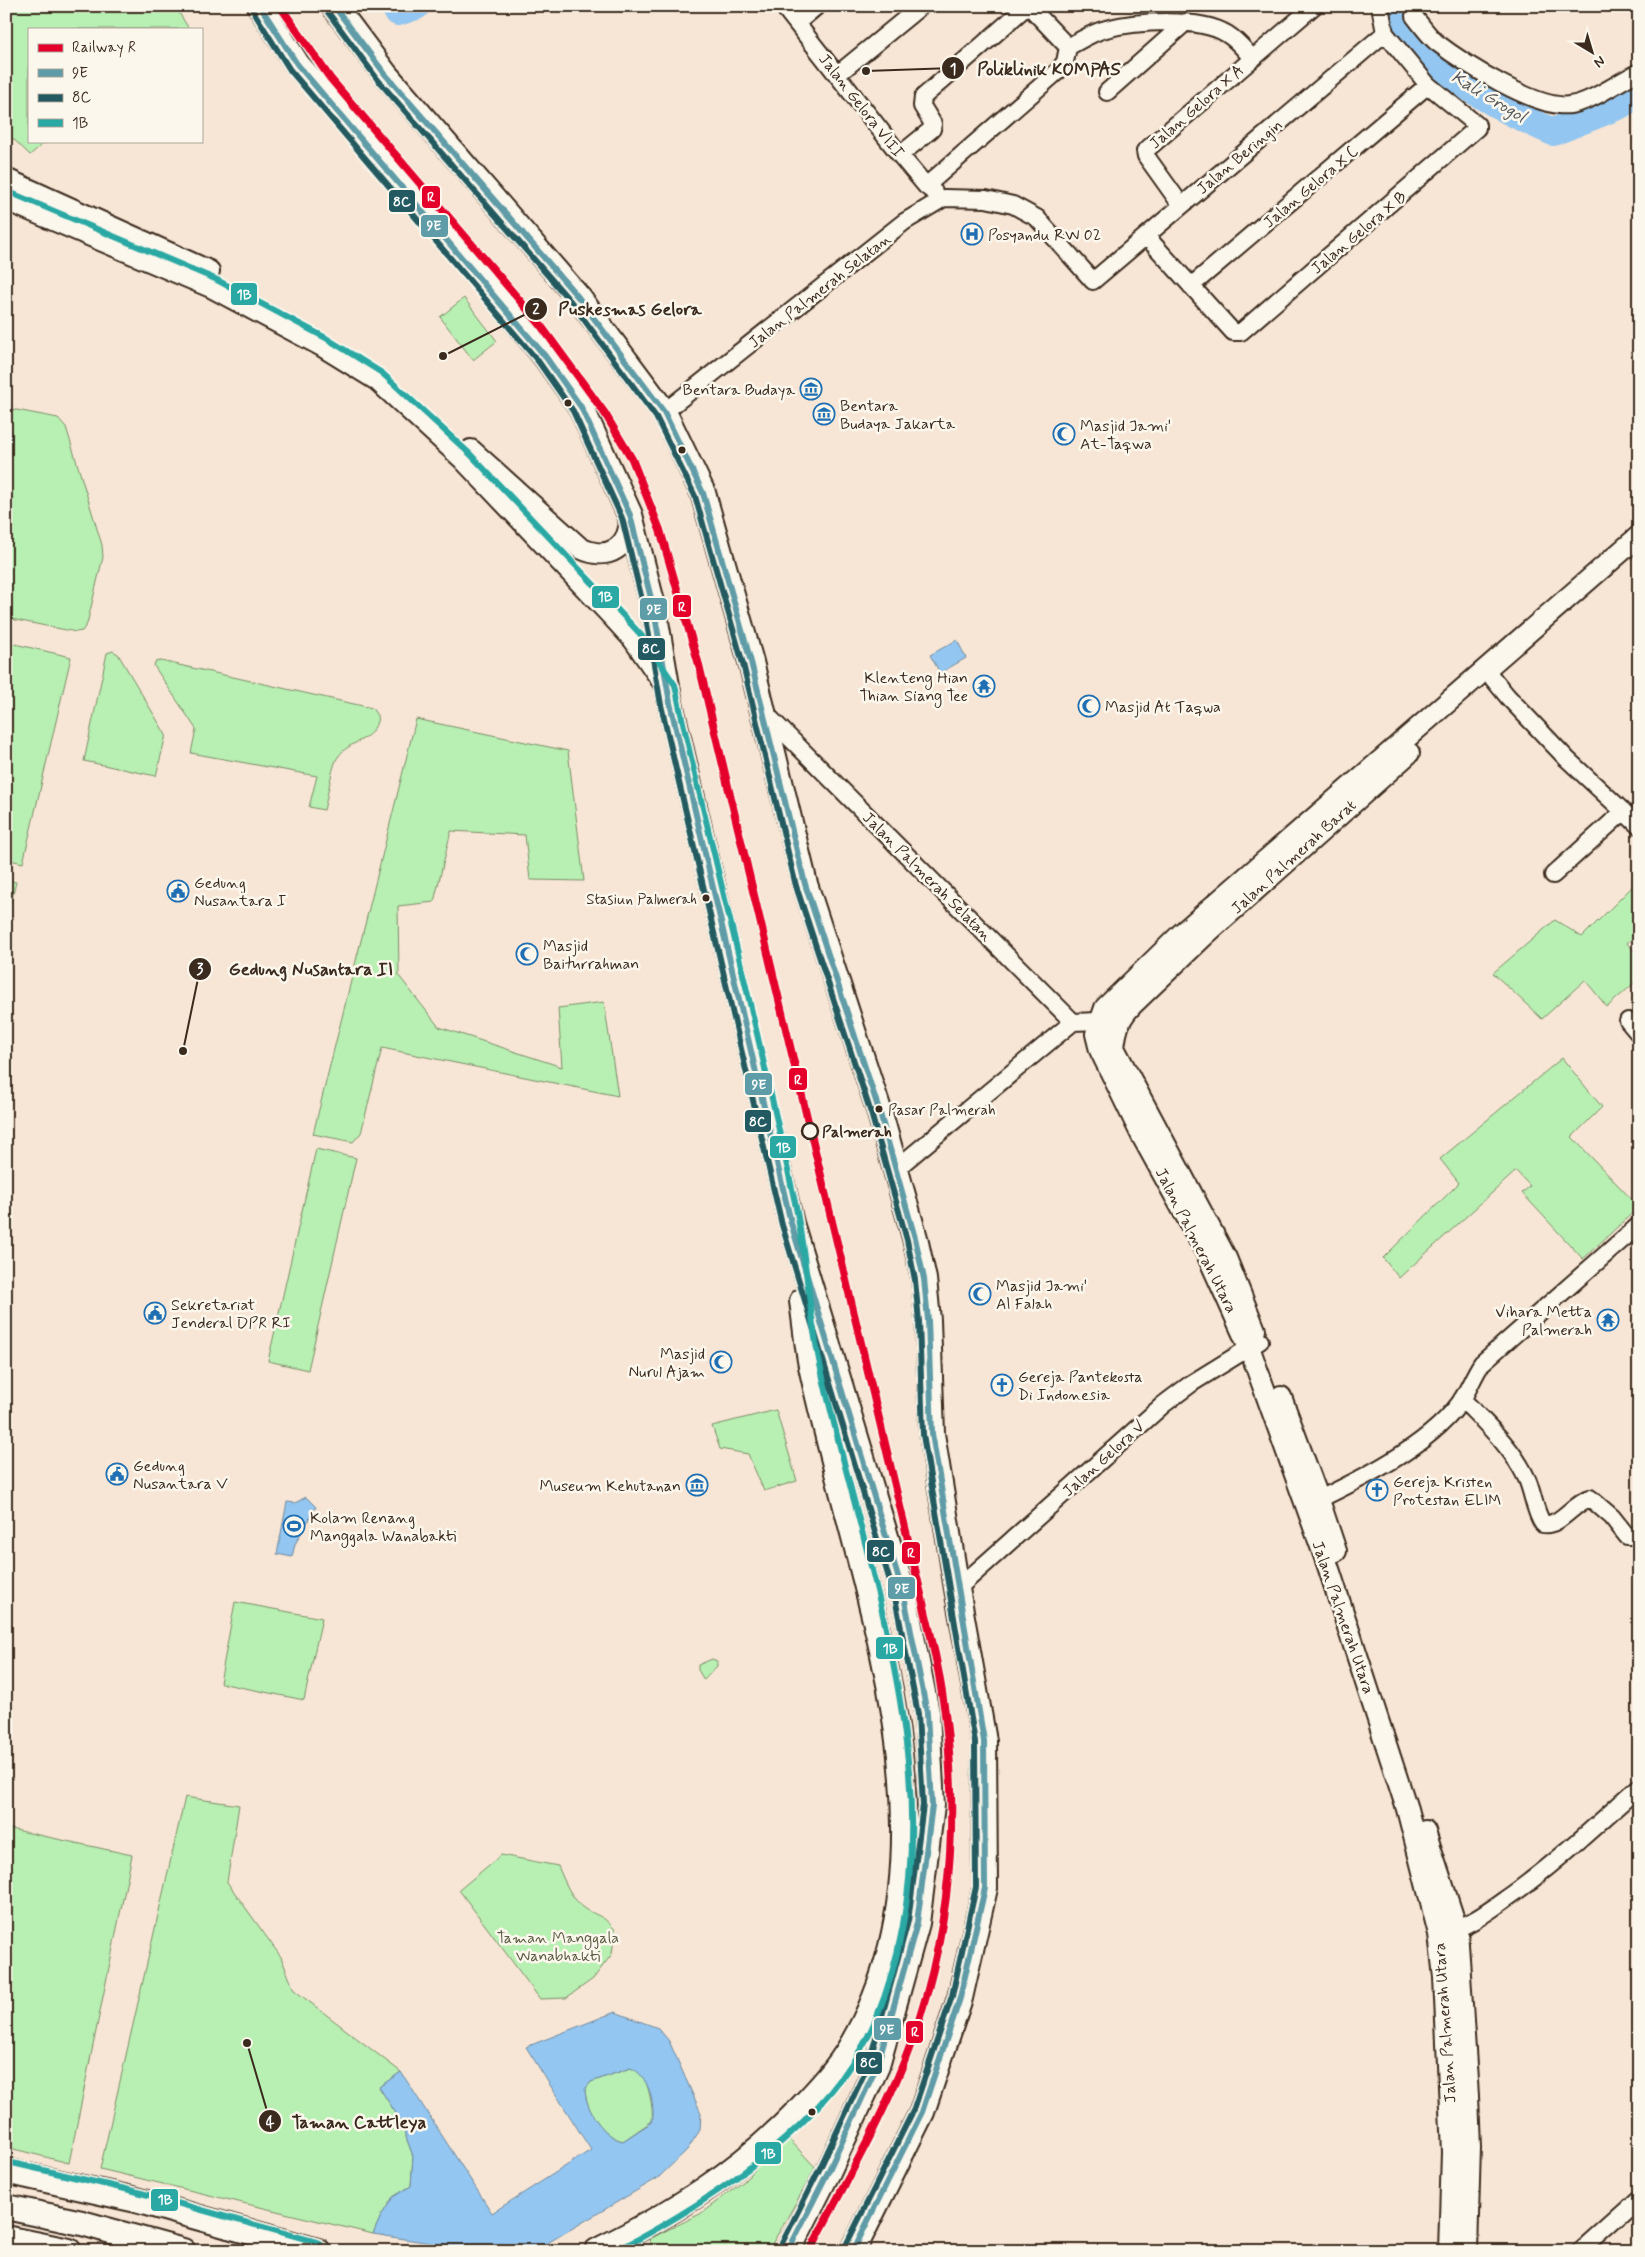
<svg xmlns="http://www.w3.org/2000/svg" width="1645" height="2257" font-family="Mynerve,sans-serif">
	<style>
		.green { fill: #b8efb2; stroke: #7a8c68 }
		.water { fill: #93c6f0; stroke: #70889c; fill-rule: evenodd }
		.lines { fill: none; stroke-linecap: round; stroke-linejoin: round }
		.river { stroke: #93c6f0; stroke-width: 28 }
		.minor-casing { stroke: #3b2a1e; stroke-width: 20 }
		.major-casing { stroke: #3b2a1e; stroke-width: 24 }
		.highway-casing { stroke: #3b2a1e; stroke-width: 28 }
		.minor { stroke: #fbf7ec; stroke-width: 16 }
		.major { stroke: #fbf7ec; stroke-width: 20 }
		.highway { stroke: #fbf7ec; stroke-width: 24 }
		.bus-1-casing { stroke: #fbf7ec; stroke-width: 10 }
		.bus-2-casing { stroke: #fbf7ec; stroke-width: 10 }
		.bus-3-casing { stroke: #fbf7ec; stroke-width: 10 }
		.bus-1 { stroke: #5e9ca7; stroke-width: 6 }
		.bus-2 { stroke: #235a61; stroke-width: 6 }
		.bus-3 { stroke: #2aa8a4; stroke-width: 6 }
		.rail-1-casing { stroke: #fbf7ec; stroke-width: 11 }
		.rail-1 { stroke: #e4002b; stroke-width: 8 }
		.bus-dot { fill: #3b2a1e; stroke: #fbf7ec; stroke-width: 2 }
		.stop-dot { fill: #fbf7ec; stroke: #3b2a1e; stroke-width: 2.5 }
		.labels { text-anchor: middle; stroke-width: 5; stroke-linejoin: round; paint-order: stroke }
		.bus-label { font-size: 15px; fill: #3b2a1e; stroke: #fbf7ec; text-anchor: end }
		.street-label { font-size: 16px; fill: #3b2a1e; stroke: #fbf7ec }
		.poi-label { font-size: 16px; fill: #3b2a1e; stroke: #fbf7ec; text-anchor: start }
		.stop-label { font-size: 16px; font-weight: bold; fill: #3b2a1e; stroke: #fbf7ec; text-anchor: start }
		.park-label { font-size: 16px; fill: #5a5b43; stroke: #fbf7ec }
		.water-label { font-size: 18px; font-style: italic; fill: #55595d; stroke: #fbf7ec }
		.leader { fill: none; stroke: #3b2a1e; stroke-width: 2 }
		.callout-dot { fill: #3b2a1e; stroke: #fbf7ec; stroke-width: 2 }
		.mark-label { font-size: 15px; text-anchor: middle; font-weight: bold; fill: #fff }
		.callout-label { font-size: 18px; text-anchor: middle; font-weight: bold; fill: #3b2a1e; stroke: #fbf7ec; stroke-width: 5; stroke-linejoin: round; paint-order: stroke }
		.line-badge { stroke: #fbf7ec; stroke-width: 2 }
		.badge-label { font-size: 14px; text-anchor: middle; font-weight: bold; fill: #fff }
	</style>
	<rect width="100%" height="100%" fill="#f7e6d5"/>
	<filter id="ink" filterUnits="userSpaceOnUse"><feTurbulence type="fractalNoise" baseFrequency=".02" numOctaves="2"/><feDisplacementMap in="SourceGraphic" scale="10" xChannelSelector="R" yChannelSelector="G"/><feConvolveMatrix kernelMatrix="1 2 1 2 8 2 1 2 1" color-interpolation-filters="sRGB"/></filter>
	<g filter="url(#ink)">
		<path class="green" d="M6,6h169l14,23h-160v112h17l-16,14 -24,-23z
			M464,298l33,43 -24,19 -33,-43z
			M6,408l52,10 8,9 36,118 1,12 -16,67 -5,7 -6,1 -70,-14z
			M6,642l65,15 -48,206 -17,-4z
			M113,651l5,3 48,81 -10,41 -72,-15 23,-108z
			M161,661l211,47 6,9c-4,26 -28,22 -40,40 -6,7 -11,43 -14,53l-15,-3 8,-31 -126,-23 5,-24 -42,-63 1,-4z
			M416,719l152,32 16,130 -54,-1 -5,-45 -74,-4 -17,71 -36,4 1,70 40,51 123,40 -4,-59 46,-6 14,94 -236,-48 -21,85 -8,9 -40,-8z
			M6,880l10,2 -10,43z
			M1639,880v53l-12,10 12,14v22l-32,28 -22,-27 -43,39 -49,-46 62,-53 27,17z
			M1562,1058l40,49 -30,30 67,70 -56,52 -61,-66 8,-7 -14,-15 -117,107 -16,-20 76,-75 -19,-24z
			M316,1149l40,9 -48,212 -40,-9z
			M776,1410l21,71 -33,10 -16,-37 -28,-5 -8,-23z
			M235,1602l87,16 -18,82 -84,-17z
			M712,1659l5,2v5l-13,14 -6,-10v-5z
			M185,1797l54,8 -12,77 54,75 13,33 107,82 -22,15 20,31 14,38 -2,30 -18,11 -12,19 -8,18 -273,-65z
			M6,1828l126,27 -63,308 -63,-16z
			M501,1855l57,11c6,14 13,32 25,41 14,10 20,7 32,23l-3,24 -19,25 -27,19 -26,1 -81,-109z
			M630,2068c3,0 6,1 8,2 10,6 16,41 14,51l-29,20c-20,-4 -38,-32 -38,-52l6,-7z
			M787,2137l29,31 -48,83h-83l-18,-5h-15l-3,-7 51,-25 43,-32z"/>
		<path class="water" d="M6,423c7,8 8,17 0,25z
			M957,640l9,18 -26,15 -10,-18z
			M306,1497l10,10 -21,37 -3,13 -15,-3 10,-52 8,1z
			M615,2012l43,16 11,13 32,72 -1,17 -13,20 -29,28 -124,73h-53l-108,-17 8,-18 12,-19 18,-11 2,-30 -14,-38 -20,-31 22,-15 91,141 99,-63 -65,-103zM630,2068c18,5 26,37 22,54l-29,19c-20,-4 -38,-33 -38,-52l6,-7z"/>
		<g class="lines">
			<path class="river" d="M394,6l4,6 18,-6
				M1387,6c14,20 30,43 50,58 35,29 75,50 116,68l65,-26 21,-12"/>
			<g class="minor-casing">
				<path id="minor" d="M783,6l117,149 26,31 8,6
					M1029,6l39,41
					M1380,6l5,27
					M1414,16c7,9 14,19 22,26 26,20 101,68 134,63 24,-4 47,-23 69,-33
					M798,22l19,-16
					M838,74l83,-68
					M1107,92l79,-70
					M900,155l32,-26 1,-5 -11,-18 1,-9 104,-91
					M926,186l132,-115 7,-9 3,-15c13,-7 25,-15 38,-18 31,-8 94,-12 121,5 10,6 17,15 25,24
					M1181,205l-35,-49 -1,-5 169,-145
					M1146,236l87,96h8l236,-204v-3l-6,-5 -43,-35 -43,-52
					M1191,286l237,-201
					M664,412l240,-190 40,-24 42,1 27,6 24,13 56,63 292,-248
					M1485,669l23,28 59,62 72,67
					M764,712l309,310 26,-1
					M1553,875l70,-63
					M1628,1021l11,13
					M897,1168l176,-146
					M1462,1399c23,24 50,48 64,78 7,14 8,34 17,47 17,3 31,-22 47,-26l22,19 15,19h12
					M1309,1504c49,-23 118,-57 150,-100 9,-12 14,-28 23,-41l157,-138
					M957,1589l207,-185 28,-21 68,-42
					M1446,1932c21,-5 40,-19 57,-31 49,-34 92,-75 136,-114
					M1580,2251l59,-53"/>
			</g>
			<g class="major-casing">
				<path id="major" d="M6,179l203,92
					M6,200l205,87 111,59 55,34 87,80 148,156 22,24 33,48
					M471,450l109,98c29,14 51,-1 50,-33
					M1255,1330l-29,-72 -112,-210c2,-19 5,-30 19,-44l73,-70 203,-181
					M1281,1397l38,103 17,51
					M1425,1831l32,98 11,167 2,51 -3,104
					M1449,2251l3,-99 -8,-175 -5,-43 -32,-125 -79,-243 -79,-219 -42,-93 -65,-118 -42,-86 -4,-16 9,-26 77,-75 457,-397"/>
			</g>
			<g class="highway-casing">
				<path id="highway" d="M260,6l37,58 173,202 75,90 36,51 49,108 24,95 16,93 121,520 113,373 23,117 5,92 -15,118 -40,143 -49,106 -40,79
					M334,6l51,68 193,223 86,115 39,81 48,169 54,222 74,226 36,128 9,41 4,41 4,114 25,155 27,152 1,147 -25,110 -38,114 -69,139
					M6,2171l126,28 186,52
					M6,2207l76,16 101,28
					M6,2238l63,13
					M597,2251c75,-37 144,-80 202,-141 19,-20 38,-40 52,-64 69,-116 60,-265 32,-391 -21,-97 -51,-192 -72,-289 -4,-21 -6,-44 -9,-65"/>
			</g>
			<use href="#minor" class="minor"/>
			<use href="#major" class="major"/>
			<use href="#highway" class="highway"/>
			<g class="bus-1-casing">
				<path id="bus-1" d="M260,6l37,58 248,292 36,51 49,108 24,95 16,93 121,520 113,373 23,117 5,92 -15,118 -40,143 -49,106 -40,79
					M334,6l51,68 193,223 86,115 39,81 48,169 54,222 74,226 36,128 9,41 4,41 4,114 52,307 1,147 -25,110 -38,114 -69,139"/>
			</g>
			<g class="bus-2-casing">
				<path id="bus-2" d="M253,11l37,59 248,291 35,50 49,107 23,94 16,93 121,520 113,373 23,116 5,91 -15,116 -39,142 -49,105 -40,79
					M327,11l51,69 193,222 85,115 39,79 48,168 53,222 75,227 36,127 8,40 4,41 4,114 52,307 1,145 -24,109 -38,113 -69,138"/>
			</g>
			<g class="bus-3-casing">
				<path id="bus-3" d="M9,192l206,87 111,59 56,35 88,81 148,156 23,25 34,50c13,65 30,129 45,194 26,106 51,213 74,319 13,57 14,115 27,171 47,211 142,437 55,650 -43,103 -164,182 -260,232
					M8,2162l126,29 186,52"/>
			</g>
			<use href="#bus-1" class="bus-1"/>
			<use href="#bus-2" class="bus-2"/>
			<use href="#bus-3" class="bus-3"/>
			<g class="rail-1-casing">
				<path id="rail-1" d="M280,6l50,72 209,245 65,89 28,47 28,71 39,135 232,971c33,142 27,289 -27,426 -26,65 -62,126 -94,189"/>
			</g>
			<use href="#rail-1" class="rail-1"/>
		</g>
	</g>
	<defs>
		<g id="hospital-ring" transform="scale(1.125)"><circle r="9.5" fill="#fbf7ec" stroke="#1f6fb2" stroke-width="1.5"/><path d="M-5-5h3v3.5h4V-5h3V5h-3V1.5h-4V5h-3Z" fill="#1f6fb2"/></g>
		<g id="museum-ring" transform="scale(1.125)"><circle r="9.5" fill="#fbf7ec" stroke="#1f6fb2" stroke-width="1.5"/><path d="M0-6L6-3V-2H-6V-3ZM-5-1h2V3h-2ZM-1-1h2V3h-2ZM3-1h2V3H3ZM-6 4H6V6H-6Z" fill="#1f6fb2"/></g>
		<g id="mosque-ring" transform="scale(1.125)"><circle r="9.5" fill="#fbf7ec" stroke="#1f6fb2" stroke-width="1.5"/><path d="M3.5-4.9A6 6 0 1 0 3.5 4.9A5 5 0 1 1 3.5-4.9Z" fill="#1f6fb2"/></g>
		<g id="temple-ring" transform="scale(1.125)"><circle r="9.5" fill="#fbf7ec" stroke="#1f6fb2" stroke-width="1.5"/><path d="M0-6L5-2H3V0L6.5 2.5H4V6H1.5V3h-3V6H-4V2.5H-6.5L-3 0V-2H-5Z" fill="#1f6fb2"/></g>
		<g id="civic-ring" transform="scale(1.125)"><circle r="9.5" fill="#fbf7ec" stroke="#1f6fb2" stroke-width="1.5"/><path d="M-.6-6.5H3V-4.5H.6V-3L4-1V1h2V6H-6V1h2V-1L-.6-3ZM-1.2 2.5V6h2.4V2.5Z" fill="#1f6fb2"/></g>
		<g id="church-ring" transform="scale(1.125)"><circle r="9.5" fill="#fbf7ec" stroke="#1f6fb2" stroke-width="1.5"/><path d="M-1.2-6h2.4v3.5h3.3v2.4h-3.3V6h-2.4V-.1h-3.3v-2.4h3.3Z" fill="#1f6fb2"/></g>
		<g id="stadium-ring" transform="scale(1.125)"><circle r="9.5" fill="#fbf7ec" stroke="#1f6fb2" stroke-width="1.5"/><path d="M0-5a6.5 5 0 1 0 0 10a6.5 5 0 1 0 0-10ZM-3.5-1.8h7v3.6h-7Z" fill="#1f6fb2"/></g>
	</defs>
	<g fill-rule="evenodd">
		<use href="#hospital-ring" x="972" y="234"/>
		<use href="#museum-ring" x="811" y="389"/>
		<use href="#museum-ring" x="824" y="414"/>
		<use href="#mosque-ring" x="1064" y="434"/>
		<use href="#temple-ring" x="984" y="686"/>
		<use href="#mosque-ring" x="1089" y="706"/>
		<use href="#civic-ring" x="178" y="891"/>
		<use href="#mosque-ring" x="527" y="954"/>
		<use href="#mosque-ring" x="980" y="1294"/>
		<use href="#civic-ring" x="155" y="1313"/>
		<use href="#temple-ring" x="1608" y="1320"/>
		<use href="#mosque-ring" x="721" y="1362"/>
		<use href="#church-ring" x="1002" y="1385"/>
		<use href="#civic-ring" x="117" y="1474"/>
		<use href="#museum-ring" x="697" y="1485"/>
		<use href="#church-ring" x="1377" y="1490"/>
		<use href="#stadium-ring" x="294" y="1526"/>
	</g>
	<g class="bus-dot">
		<circle cx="568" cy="403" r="4.5"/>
		<circle cx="682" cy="450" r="4.5"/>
		<circle cx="706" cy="898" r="4.5"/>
		<circle cx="879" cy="1109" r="4.5"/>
		<circle cx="812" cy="2112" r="4.5"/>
	</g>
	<circle class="stop-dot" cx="810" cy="1131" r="8"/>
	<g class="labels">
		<g class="bus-label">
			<text x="697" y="904">Stasiun Palmerah</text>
			<text x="888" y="1115" text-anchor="start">Pasar Palmerah</text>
		</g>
		<g class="street-label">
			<text transform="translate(862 105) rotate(52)" y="6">Jalan Gelora VIII</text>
			<text transform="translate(1196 106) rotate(-41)" y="6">Jalan Gelora X A</text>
			<text transform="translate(1239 156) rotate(-40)" y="6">Jalan Beringin</text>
			<text transform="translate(1310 186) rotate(-40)" y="6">Jalan Gelora X C</text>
			<text transform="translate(1358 232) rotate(-40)" y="6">Jalan Gelora X B</text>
			<text transform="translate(819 290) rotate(-38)" y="6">Jalan Palmerah Selatan</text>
			<text transform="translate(1293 856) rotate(-42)" y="6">Jalan Palmerah Barat</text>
			<text transform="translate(928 876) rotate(45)" y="6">Jalan Palmerah Selatan</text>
			<text transform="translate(1197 1240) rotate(63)" y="6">Jalan Palmerah Utara</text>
			<text transform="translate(1103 1458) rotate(-42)" y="6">Jalan Gelora V</text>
			<text transform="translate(1344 1617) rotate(71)" y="6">Jalan Palmerah Utara</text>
			<text transform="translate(1444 2023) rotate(-94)" y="6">Jalan Palmerah Utara</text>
		</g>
		<g class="poi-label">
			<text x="988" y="240">Posyandu RW 02</text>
			<text x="795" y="395" text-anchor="end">Bentara Budaya</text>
			<text x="840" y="411">Bentara<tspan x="840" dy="18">Budaya Jakarta</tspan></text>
			<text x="1080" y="431">Masjid Jami'<tspan x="1080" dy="18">At-Taqwa</tspan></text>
			<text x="968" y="683" text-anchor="end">Klenteng Hian<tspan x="968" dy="18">Thian Siang Tee</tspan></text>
			<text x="1105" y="712">Masjid At Taqwa</text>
			<text x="194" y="888">Gedung<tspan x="194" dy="18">Nusantara I</tspan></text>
			<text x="543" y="951">Masjid<tspan x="543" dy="18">Baiturrahman</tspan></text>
			<text x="996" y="1291">Masjid Jami'<tspan x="996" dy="18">Al Falah</tspan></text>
			<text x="171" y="1310">Sekretariat<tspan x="171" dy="18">Jenderal DPR RI</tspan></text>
			<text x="1592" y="1317" text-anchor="end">Vihara Metta<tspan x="1592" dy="18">Palmerah</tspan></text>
			<text x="705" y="1359" text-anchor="end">Masjid<tspan x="705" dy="18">Nurul Ajam</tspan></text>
			<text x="1018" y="1382">Gereja Pantekosta<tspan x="1018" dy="18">Di Indonesia</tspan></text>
			<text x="133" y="1471">Gedung<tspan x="133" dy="18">Nusantara V</tspan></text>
			<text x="1393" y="1487">Gereja Kristen<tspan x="1393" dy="18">Protestan ELIM</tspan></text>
			<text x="681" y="1491" text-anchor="end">Museum Kehutanan</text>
			<text x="310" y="1523">Kolam Renang<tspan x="310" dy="18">Manggala Wanabakti</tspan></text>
		</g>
		<g class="stop-label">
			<text x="822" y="1137">Palmerah</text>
		</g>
		<g class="park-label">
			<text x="558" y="1943">Taman Manggala<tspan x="558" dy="18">Wanabhakti</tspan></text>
		</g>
		<g class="water-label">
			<text transform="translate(1489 96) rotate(31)" y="6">Kali Grogol</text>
		</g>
	</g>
	<path class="leader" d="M866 71L953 68M443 356L536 309M183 1051L200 969M247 2043L270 2121"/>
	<g class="callout-dot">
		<circle cx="866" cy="71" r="5"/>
		<circle cx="443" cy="356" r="5"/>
		<circle cx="183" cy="1051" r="5"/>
		<circle cx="247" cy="2043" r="5"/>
		<circle cx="953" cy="68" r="12"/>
		<circle cx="536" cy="309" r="12"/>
		<circle cx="200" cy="969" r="12"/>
		<circle cx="270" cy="2121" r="12"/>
	</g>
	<g class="mark-label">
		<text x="953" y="74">1</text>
		<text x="536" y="314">2</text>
		<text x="200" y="974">3</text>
		<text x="270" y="2127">4</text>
	</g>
	<g class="callout-label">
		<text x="1049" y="75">Poliklinik KOMPAS</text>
		<text x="630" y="315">Puskesmas Gelora</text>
		<text x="311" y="975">Gedung Nusantara II</text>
		<text x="359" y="2128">Taman Cattleya</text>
	</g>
	<g class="line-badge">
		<rect x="421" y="185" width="20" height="24" rx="5" fill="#e4002b"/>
		<rect x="388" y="189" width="28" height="24" rx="5" fill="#235a61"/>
		<rect x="420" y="214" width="29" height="24" rx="5" fill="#5e9ca7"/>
		<rect x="230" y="282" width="28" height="24" rx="5" fill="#2aa8a4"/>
		<rect x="591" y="585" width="29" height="24" rx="5" fill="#2aa8a4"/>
		<rect x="672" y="594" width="20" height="24" rx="5" fill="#e4002b"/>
		<rect x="639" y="597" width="29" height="24" rx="5" fill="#5e9ca7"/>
		<rect x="637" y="637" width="29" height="24" rx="5" fill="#235a61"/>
		<rect x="788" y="1067" width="20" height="24" rx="5" fill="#e4002b"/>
		<rect x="744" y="1072" width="29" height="24" rx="5" fill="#5e9ca7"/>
		<rect x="744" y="1109" width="28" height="24" rx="5" fill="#235a61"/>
		<rect x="769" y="1135" width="28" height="24" rx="5" fill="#2aa8a4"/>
		<rect x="866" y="1539" width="29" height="24" rx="5" fill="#235a61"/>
		<rect x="901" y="1541" width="20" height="24" rx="5" fill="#e4002b"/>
		<rect x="887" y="1576" width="29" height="24" rx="5" fill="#5e9ca7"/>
		<rect x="875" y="1636" width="29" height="24" rx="5" fill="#2aa8a4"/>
		<rect x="873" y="2017" width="29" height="24" rx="5" fill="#5e9ca7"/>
		<rect x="905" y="2020" width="19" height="24" rx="5" fill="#e4002b"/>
		<rect x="855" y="2051" width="28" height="24" rx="5" fill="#235a61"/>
		<rect x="754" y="2141" width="28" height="24" rx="5" fill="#2aa8a4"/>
		<rect x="150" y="2188" width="29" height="24" rx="5" fill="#2aa8a4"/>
	</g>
	<g class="badge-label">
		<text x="431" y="201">R</text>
		<text x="402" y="206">8C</text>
		<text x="434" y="230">9E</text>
		<text x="244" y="299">1B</text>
		<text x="605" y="601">1B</text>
		<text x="682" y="611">R</text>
		<text x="654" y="614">9E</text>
		<text x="651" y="653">8C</text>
		<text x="798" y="1084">R</text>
		<text x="759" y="1089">9E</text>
		<text x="758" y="1126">8C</text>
		<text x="783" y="1152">1B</text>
		<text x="881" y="1556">8C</text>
		<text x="911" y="1557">R</text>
		<text x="902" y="1593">9E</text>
		<text x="890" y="1653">1B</text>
		<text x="887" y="2034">9E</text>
		<text x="915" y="2036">R</text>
		<text x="869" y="2067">8C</text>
		<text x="768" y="2158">1B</text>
		<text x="165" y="2204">1B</text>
	</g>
	<rect width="1645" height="2257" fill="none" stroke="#fbf7ec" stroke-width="25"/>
	<rect x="12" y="12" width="1620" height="2232" fill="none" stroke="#3b2a1e" stroke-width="2" filter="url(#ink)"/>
	<rect x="28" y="28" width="175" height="115" fill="#fbf7ec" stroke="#aea59a"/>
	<rect x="38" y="44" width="25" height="8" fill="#e4002b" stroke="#aea59a"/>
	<text x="72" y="52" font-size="15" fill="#3b2a1e">Railway R</text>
	<rect x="38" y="69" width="25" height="8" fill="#5e9ca7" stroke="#aea59a"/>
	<text x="72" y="78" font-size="15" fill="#3b2a1e">9E</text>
	<rect x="38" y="94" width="25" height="8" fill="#235a61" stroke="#aea59a"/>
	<text x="72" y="102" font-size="15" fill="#3b2a1e">8C</text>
	<rect x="38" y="119" width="25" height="8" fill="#2aa8a4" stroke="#aea59a"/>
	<text x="72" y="128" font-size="15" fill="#3b2a1e">1B</text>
	<g transform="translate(1592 52) rotate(142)" stroke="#fbf7ec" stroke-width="4" paint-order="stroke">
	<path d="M0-4L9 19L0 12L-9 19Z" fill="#3b2a1e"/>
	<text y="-8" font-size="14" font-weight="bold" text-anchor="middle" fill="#3b2a1e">N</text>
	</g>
</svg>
